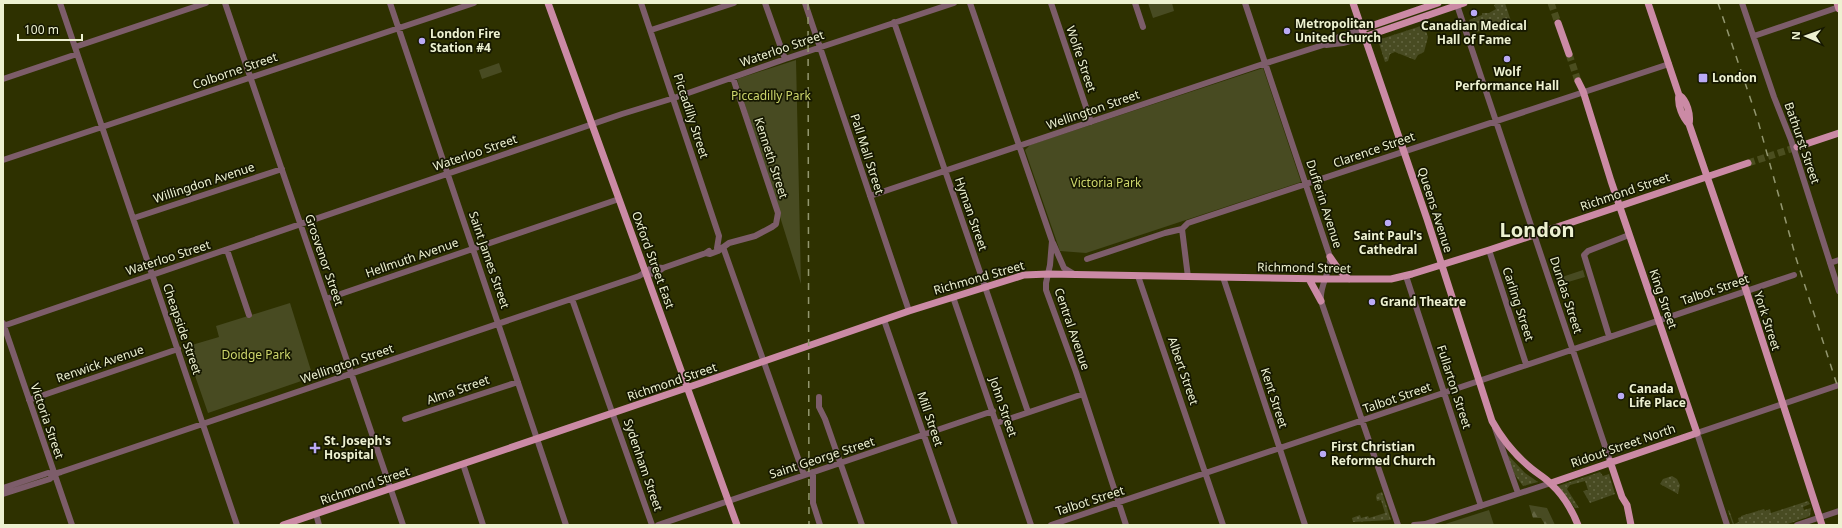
<svg xmlns="http://www.w3.org/2000/svg" width="1842" height="528" font-family="'Noto Sans',sans-serif">
	<style>
		.grass { fill: url(#grass-dots) }
		.forest { fill: url(#forest-firs) }
		.park { fill: #484b22 }
		.lines { fill: none; stroke-linecap: round; stroke-linejoin: round }
		.major-tunnel { stroke: #4b4e1f; stroke-width: 7; stroke-dasharray: 7 3.5; stroke-linecap: butt }
		.minor { stroke: #7d5d6a; stroke-width: 6 }
		.major { stroke: #cb8aa5; stroke-width: 7 }
		.rail { stroke: #93976f; stroke-width: 1.5; stroke-dasharray: 7 7; stroke-linecap: butt }
		.poi-dot { fill: #baaaf6; stroke: #161801; stroke-width: 1.5 }
		.labels { text-anchor: middle; stroke-width: 3.5; stroke-linejoin: round; paint-order: stroke }
		.poi-label { font-size: 12px; font-weight: bold; fill: #edf1d1; stroke: #161801; text-anchor: start }
		.street-label { font-size: 12px; fill: #edf1d1; stroke: #161801 }
		.park-label { font-size: 12px; fill: #ced76c; stroke: #161801 }
		.town-label { font-size: 20px; font-weight: bold; fill: #edf1d1; stroke: #161801 }
	</style>
	<defs>
		<pattern id="grass-dots" width="8" height="8" patternUnits="userSpaceOnUse"><rect width="8" height="8" fill="#484b22"/><path d="M2 2h.1M6 6h.1" fill="none" stroke="#636541" stroke-width="1.8" stroke-linecap="round"/></pattern>
		<pattern id="forest-firs" width="22" height="20" patternUnits="userSpaceOnUse"><rect width="22" height="20" fill="#484b22"/><path d="M5 1l3.5 6h-7zM16 11l3.5 6h-7z" fill="#636541"/></pattern>
	</defs>
	<rect width="100%" height="100%" fill="#2e3100"/>
	<path class="grass" d="M1497,3h8l6,18 -37,12 -5,-13 13,-5v-2h7l7,-4 -2,-4z
		M1424,25l4,12 -4,15 -6,3 -3,5 -20,-8 -5,2 -2,7 -3,1 -7,-22z
		M1506,453l19,20 13,9 -15,4 -8,-11z
		M1600,472l3,4 6,-2 6,20 -25,9 -7,-12 5,-1 -3,-9 -15,4 -3,4 12,19h-4l-17,-22z
		M1672,476l5,3 3,6 -2,9 -18,-10 3,-5z
		M1382,492l9,28 -38,2 -1,-4 8,-3 1,3 7,-2 1,2 16,-5 -4,-13 -4,1 -1,-4 1,-3z
		M1808,501l2,3 -7,3 1,3 7,-2 -1,8 -25,9h-52l-5,-14 1,-1 5,14 5,-2 -1,-4 3,-1v-1l23,-7 1,2 5,-2 1,4z"/>
	<path class="forest" d="M1529,505l18,3 8,17h-10l-4,-7h-8z"/>
	<path class="park" d="M1148,3h24l2,8 -21,7z
		M796,60l5,224 -64,-205z
		M499,63l3,9 -20,7 -3,-9z
		M1263,68l38,114 -215,71 -26,-2 -35,-101 5,-5z
		M1583,270l2,7 -27,8 -2,-6z
		M290,303l23,74 -105,36 -23,-66 34,-10 -3,-11z
		M1489,510l5,15h-52z"/>
	<g class="lines">
		<path class="major-tunnel" d="M1551,3l7,20
			M1569,54l9,27
			M1748,163l49,-16"/>
		<path class="minor" d="M60,3l177,522
			M225,3l178,522
			M390,3l176,522
			M641,3l78,233 -2,12
			M765,3l20,56
			M805,3l104,308
			M970,3l82,238 -2,24 -4,18v7l30,82 50,153
			M1051,3l40,119
			M1135,3l8,24
			M1245,3l85,254c1,16 -11,28 -9,44l77,224
			M1742,3l32,94 17,43 48,151
			M1457,5l153,456
			M894,22l134,390
			M651,30l83,-27
			M1754,36l85,-29
			M1326,45l17,-2 21,-6
			M75,47l131,-44
			M3,79l74,-25
			M3,160l471,-157
			M870,196l387,-130 66,-21 18,-9 21,-7
			M134,218l148,-49
			M1182,229l6,48
			M1053,243l11,25 10,6
			M723,247l81,228
			M227,250l22,65
			M1489,250l37,114
			M706,253l4,1 8,-3 11,-8 26,-7 17,-9 4,-3 2,-11 -45,-135
			M1087,259l78,-26 17,-4 6,-6 481,-159
			M1830,263l9,-3
			M646,273l9,1 8,-6 43,-15 3,-2
			M1138,276l85,249
			M1406,276l75,230
			M1223,277l82,248
			M953,297l78,228
			M326,299l293,-100
			M572,299l80,226
			M884,320l71,205
			M3,323l69,202
			M3,326l619,-212 52,-16 111,-39 169,-56
			M1609,336l-25,-81 4,-4 41,-16
			M819,397v10l6,12 37,106
			M29,400l149,-51
			M405,419l113,-37
			M997,423l86,-29
			M1495,428l23,65
			M463,464l20,61
			M813,472v31l7,22
			M3,488l45,-15 6,1
			M3,494l47,-15 4,-5 7,-2 578,-196 14,-9 10,1
			M316,514l3,11
			M658,525l335,-114
			M1051,525l743,-250
			M1414,525l11,-1 126,-41
			M1727,525l-30,-92 142,-48
			M1797,525l42,-14"/>
		<path class="major" d="M548,3l189,522
			M1353,3l74,216 65,202c10,18 24,35 40,48 6,5 14,9 19,15 12,11 21,26 27,41
			M1648,3l31,92c-2,10 4,23 10,29l57,166 76,235
			M1837,3l2,6
			M1558,23l11,31
			M1362,29l76,-26
			M1364,37l100,-34
			M1679,95c8,5 12,20 10,29
			M1797,147l42,-14
			M1330,257l9,13 10,9
			M1309,279l12,22
			M1610,461l12,36 5,8 4,20
			M1551,483l146,-50 -86,-252 -28,-90 -5,-10
			M283,525l415,-141 211,-73 115,-36 24,-1 277,5h66l21,-5 77,-24 259,-87"/>
		<path class="rail" d="M808,3l1,522
			M1718,3l40,118 38,137 43,133"/>
	</g>
	<g class="poi-dot">
		<circle cx="1474" cy="13" r="4"/>
		<circle cx="1287" cy="31" r="4"/>
		<circle cx="422" cy="41" r="4"/>
		<circle cx="1507" cy="59" r="4"/>
		<rect x="1698" y="73" width="10" height="10" rx="2"/>
		<circle cx="1388" cy="223" r="4"/>
		<circle cx="1372" cy="302" r="4"/>
		<circle cx="1621" cy="396" r="4"/>
		<path d="M313 442h4v4h4v4h-4v4h-4v-4h-4v-4h4z"/>
		<circle cx="1323" cy="454" r="4"/>
	</g>
	<g class="labels">
		<g class="poi-label">
			<text x="1295" y="28">Metropolitan<tspan x="1295" dy="14">United Church</tspan></text>
			<text x="1474" y="30" text-anchor="middle">Canadian Medical<tspan x="1474" dy="14">Hall of Fame</tspan></text>
			<text x="430" y="38">London Fire<tspan x="430" dy="14">Station #4</tspan></text>
			<text x="1507" y="76" text-anchor="middle">Wolf<tspan x="1507" dy="14">Performance Hall</tspan></text>
			<text x="1712" y="82">London</text>
			<text x="1388" y="240" text-anchor="middle">Saint Paul's<tspan x="1388" dy="14">Cathedral</tspan></text>
			<text x="1380" y="306">Grand Theatre</text>
			<text x="1629" y="393">Canada<tspan x="1629" dy="14">Life Place</tspan></text>
			<text x="324" y="445">St. Joseph's<tspan x="324" dy="14">Hospital</tspan></text>
			<text x="1331" y="451">First Christian<tspan x="1331" dy="14">Reformed Church</tspan></text>
		</g>
		<g class="street-label">
			<text transform="translate(782 49) rotate(-19)" y="4">Waterloo Street</text>
			<text transform="translate(1081 59) rotate(71)" y="4">Wolfe Street</text>
			<text transform="translate(235 71) rotate(-19)" y="4">Colborne Street</text>
			<text transform="translate(1093 110) rotate(-19)" y="4">Wellington Street</text>
			<text transform="translate(691 116) rotate(72)" y="4">Piccadilly Street</text>
			<text transform="translate(1802 143) rotate(71)" y="4">Bathurst Street</text>
			<text transform="translate(1374 150) rotate(-19)" y="4">Clarence Street</text>
			<text transform="translate(475 153) rotate(-19)" y="4">Waterloo Street</text>
			<text transform="translate(867 154) rotate(72)" y="4">Pall Mall Street</text>
			<text transform="translate(771 158) rotate(72)" y="4">Kenneth Street</text>
			<text transform="translate(204 183) rotate(-18)" y="4">Willingdon Avenue</text>
			<text transform="translate(1625 192) rotate(-19)" y="4">Richmond Street</text>
			<text transform="translate(1324 204) rotate(72)" y="4">Dufferin Avenue</text>
			<text transform="translate(1435 210) rotate(72)" y="4">Queens Avenue</text>
			<text transform="translate(971 214) rotate(71)" y="4">Hyman Street</text>
			<text transform="translate(168 258) rotate(-18)" y="4">Waterloo Street</text>
			<text transform="translate(412 258) rotate(-19)" y="4">Hellmuth Avenue</text>
			<text transform="translate(324 260) rotate(71)" y="4">Grosvenor Street</text>
			<text transform="translate(489 260) rotate(71)" y="4">Saint James Street</text>
			<text transform="translate(653 260) rotate(70)" y="4">Oxford Street East</text>
			<text transform="translate(1304 268) rotate(1)" y="4">Richmond Street</text>
			<text transform="translate(979 278) rotate(-16)" y="4">Richmond Street</text>
			<text transform="translate(1715 290) rotate(-19)" y="4">Talbot Street</text>
			<text transform="translate(1566 295) rotate(72)" y="4">Dundas Street</text>
			<text transform="translate(1663 299) rotate(71)" y="4">King Street</text>
			<text transform="translate(1518 304) rotate(72)" y="4">Carling Street</text>
			<text transform="translate(1767 321) rotate(72)" y="4">York Street</text>
			<text transform="translate(182 329) rotate(71)" y="4">Cheapside Street</text>
			<text transform="translate(1072 329) rotate(71)" y="4">Central Avenue</text>
			<text transform="translate(100 364) rotate(-19)" y="4">Renwick Avenue</text>
			<text transform="translate(347 364) rotate(-19)" y="4">Wellington Street</text>
			<text transform="translate(1183 371) rotate(71)" y="4">Albert Street</text>
			<text transform="translate(672 382) rotate(-19)" y="4">Richmond Street</text>
			<text transform="translate(1454 387) rotate(72)" y="4">Fullarton Street</text>
			<text transform="translate(458 390) rotate(-19)" y="4">Alma Street</text>
			<text transform="translate(1274 398) rotate(72)" y="4">Kent Street</text>
			<text transform="translate(1397 398) rotate(-19)" y="4">Talbot Street</text>
			<text transform="translate(1003 407) rotate(71)" y="4">John Street</text>
			<text transform="translate(930 419) rotate(71)" y="4">Mill Street</text>
			<text transform="translate(47 421) rotate(71)" y="4">Victoria Street</text>
			<text transform="translate(1623 446) rotate(-19)" y="4">Ridout Street North</text>
			<text transform="translate(822 458) rotate(-18)" y="4">Saint George Street</text>
			<text transform="translate(643 465) rotate(71)" y="4">Sydenham Street</text>
			<text transform="translate(365 486) rotate(-19)" y="4">Richmond Street</text>
			<text transform="translate(1090 501) rotate(-18)" y="4">Talbot Street</text>
		</g>
		<g class="park-label">
			<text x="771" y="100">Piccadilly Park</text>
			<text x="1106" y="187">Victoria Park</text>
			<text x="256" y="359">Doidge Park</text>
		</g>
		<g class="town-label">
			<text x="1537" y="237">London</text>
		</g>
	</g>
	<rect width="1842" height="528" fill="none" stroke="#edf1d1" stroke-width="8"/>
	<g transform="translate(1806 36) rotate(272)" stroke="#161801" stroke-width="3" paint-order="stroke">
	<path d="M0-3L7 15L0 10L-7 15Z" fill="#edf1d1"/>
	<text y="-6" font-size="11" font-weight="bold" text-anchor="middle" fill="#edf1d1">N</text>
	</g>
	<path d="M18 34v6h64v-6" fill="none" stroke="#edf1d1" stroke-width="2"/>
	<text x="24" y="34" font-size="12" fill="#edf1d1" stroke="#161801" stroke-width="3" paint-order="stroke">100 m</text>
</svg>
